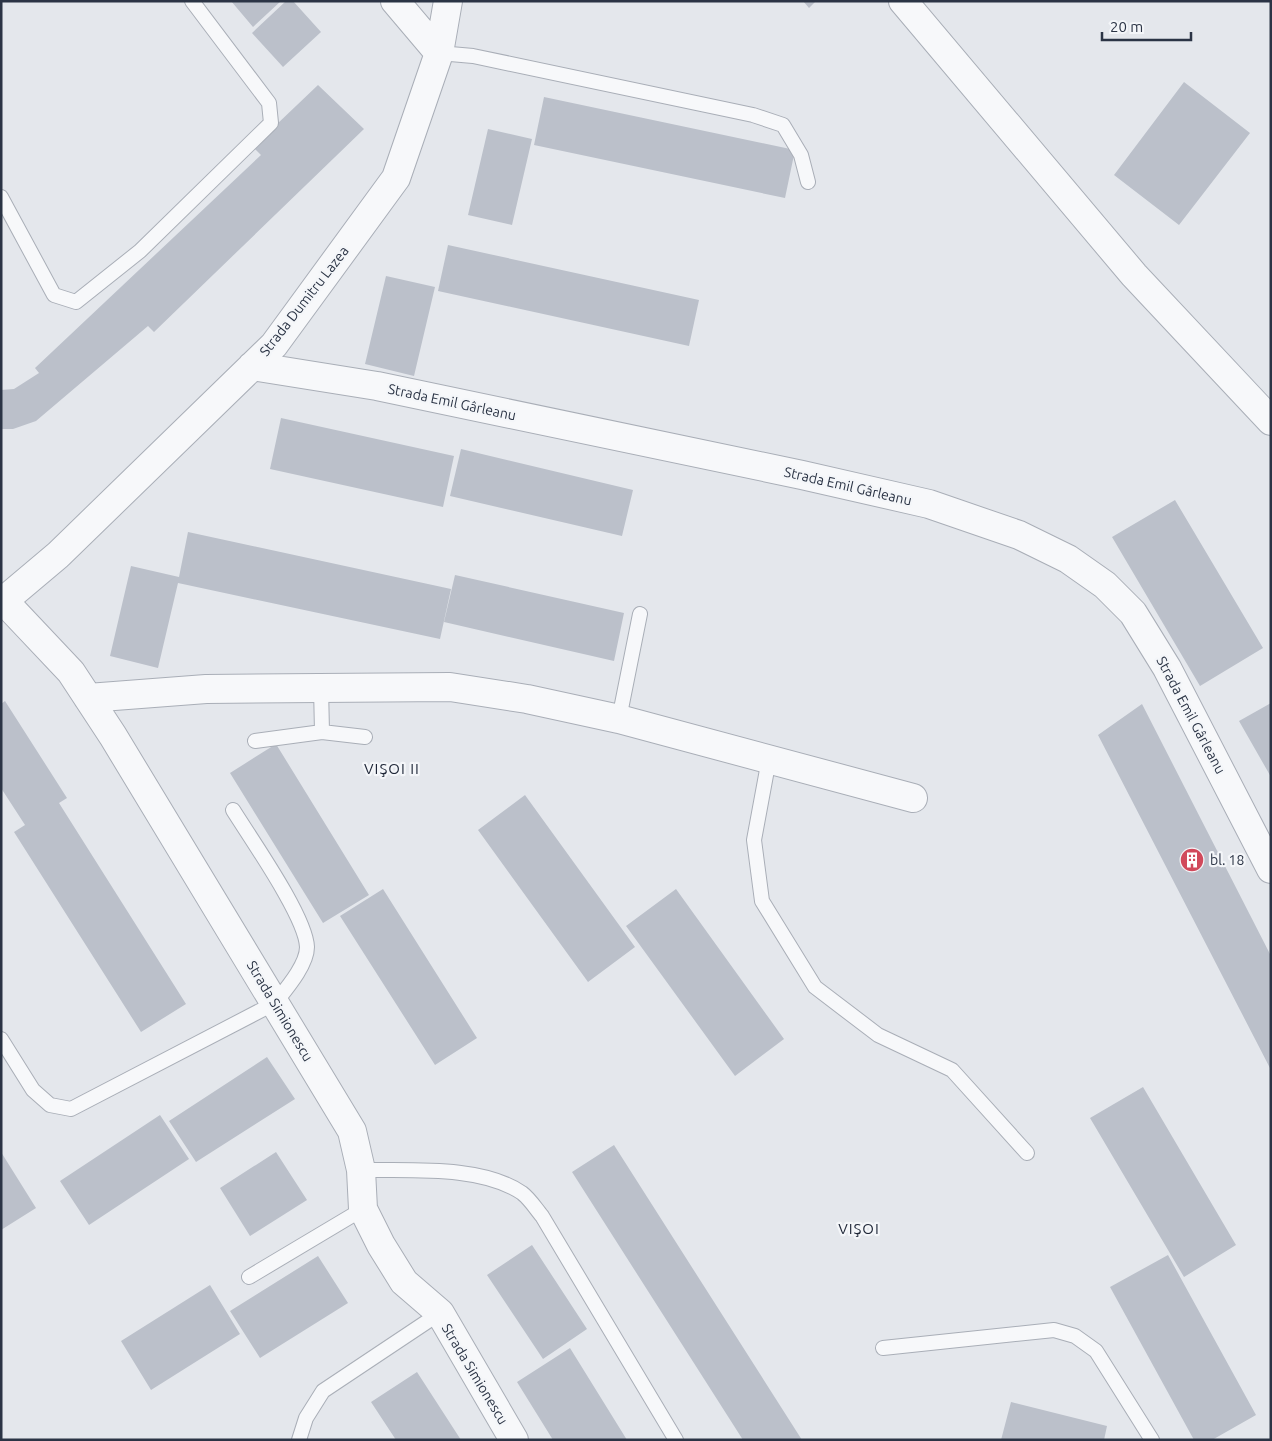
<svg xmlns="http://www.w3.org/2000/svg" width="1272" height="1441" font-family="Ubuntu,sans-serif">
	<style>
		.building { fill: #bbc0ca }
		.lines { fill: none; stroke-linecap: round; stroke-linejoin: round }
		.lane-casing { stroke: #a9aeb7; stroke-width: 16 }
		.street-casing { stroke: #a9aeb7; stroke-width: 30 }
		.lane { stroke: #f7f8fa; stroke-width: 14 }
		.street { stroke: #f7f8fa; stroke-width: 28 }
		.labels { text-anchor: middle; stroke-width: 4.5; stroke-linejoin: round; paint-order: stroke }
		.street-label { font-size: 14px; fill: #2b3445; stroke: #f4f6f9 }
		.poi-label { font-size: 14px; fill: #2b3445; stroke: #f4f6f9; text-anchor: start }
		.neighbourhood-label { font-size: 15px; letter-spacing: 1px; fill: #1d2536; stroke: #f4f6f9 }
	</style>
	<rect width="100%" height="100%" fill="#e4e7ec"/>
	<path class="building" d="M231,1h50l-28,26z
		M286,1h7l28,31 -38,35 -31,-34z
		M803,1h13l-7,7z
		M1184,82l66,51 -71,92 -65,-50z
		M318,85l46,44 -210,203 -6,-6 -112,95 -23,8h-12v-39l13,-1 25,-16 -4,-5 226,-213 -8,-8z
		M544,97l251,53 -10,48 -251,-53z
		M488,129l44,10 -20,86 -44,-10z
		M448,245l251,55 -10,46 -251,-55z
		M386,276l49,11 -21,89 -49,-12z
		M281,418l173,38 -11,51 -173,-38z
		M461,449l172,41 -11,46 -172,-40z
		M1175,500l88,148 -63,38 -88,-149z
		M188,532l263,57 -11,50 -262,-56 -20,85 -48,-12 21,-90 48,11z
		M455,575l169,38 -10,48 -170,-39z
		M5,701l62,97 -8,5 127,201 -45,28 -127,-200 11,-7 -24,-37v-84z
		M1271,703v74l-32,-56z
		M1142,704l129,252v114l-173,-335z
		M276,744l93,151 -46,28 -93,-150z
		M525,795l110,152 -47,35 -110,-152z
		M383,889l94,149 -42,27 -95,-149z
		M676,889l108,150 -49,37 -109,-150z
		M267,1057l28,42 -99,63 -27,-41z
		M1143,1087l93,158 -52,32 -94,-159z
		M160,1115l29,44 -100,66 -29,-44z
		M614,1145l188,295h-59l-171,-268z
		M1,1152l35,56 -35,22z
		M276,1152l31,48 -57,36 -30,-48z
		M532,1245l55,84 -44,30 -56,-84z
		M1168,1255l88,160 -44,25h-18l-84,-153z
		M318,1256l30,47 -88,55 -30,-47z
		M210,1285l30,49 -89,56 -30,-49z
		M570,1348l57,92h-74l-36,-58z
		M417,1372l44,68h-65l-25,-38z
		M1011,1402l96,24 -3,14h-103z"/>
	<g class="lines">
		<g class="lane-casing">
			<path id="lane" d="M439,53l34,3 280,59 30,10 18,30 7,27
				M1,197l53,98 22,7 64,-51 131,-128 -2,-20 -77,-102
				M321,687l1,45
				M619,719l21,-105
				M255,741l67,-9 43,5
				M769,759l-15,81 8,61 53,86 63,48 74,35 75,83
				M1,1039l32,51 17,15 21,4 204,-106c11,-14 32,-38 32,-56 -1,-30 -56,-108 -74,-137
				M361,1170c48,1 120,-5 161,23 8,6 14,16 20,23l134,224
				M249,1277l114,-68
				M883,1348l171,-18 21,6 21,15 56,89
				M299,1440l7,-22 17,-27 117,-78"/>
		</g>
		<g class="street-casing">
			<path id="street" d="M395,1l44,52
				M903,1l231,274 137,146
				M252,366l125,20 425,89 127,29 90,31 49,24 37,26 28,28 34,55 104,201
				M4,601l67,71 42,64 239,395 9,39 2,39 18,36 23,37 36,31 74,127
				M1,603l57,-48 216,-210 122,-167 43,-125 9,-52
				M88,698l118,-9 244,-2 77,12 92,20 294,79"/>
		</g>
		<use href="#lane" class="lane"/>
		<use href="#street" class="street"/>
	</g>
	<defs>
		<g id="building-disc" transform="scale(1.25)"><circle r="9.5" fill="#d1495b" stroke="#f4f6f9"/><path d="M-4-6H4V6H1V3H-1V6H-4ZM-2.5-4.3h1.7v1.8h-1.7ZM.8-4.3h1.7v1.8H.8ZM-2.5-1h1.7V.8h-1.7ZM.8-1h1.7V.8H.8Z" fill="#fff"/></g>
	</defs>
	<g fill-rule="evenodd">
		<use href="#building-disc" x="1192" y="860"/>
	</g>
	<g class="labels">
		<g class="street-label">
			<text transform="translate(304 301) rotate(-52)" y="5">Strada Dumitru Lazea</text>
			<text transform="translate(452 402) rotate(12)" y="5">Strada Emil Gârleanu</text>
			<text transform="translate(848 486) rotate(13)" y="5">Strada Emil Gârleanu</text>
			<text transform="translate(1191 715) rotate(62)" y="5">Strada Emil Gârleanu</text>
			<text transform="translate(280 1011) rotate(59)" y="5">Strada Simionescu</text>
			<text transform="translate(475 1374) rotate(59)" y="5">Strada Simionescu</text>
		</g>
		<g class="poi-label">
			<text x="1210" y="865">bl. 18</text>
		</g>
		<g class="neighbourhood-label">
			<text x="392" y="774">VIŞOI II</text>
			<text x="859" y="1234">VIŞOI</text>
		</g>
	</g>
	<rect width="1272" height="1441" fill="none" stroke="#2b3445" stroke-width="5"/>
	<path d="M1102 32v8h89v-8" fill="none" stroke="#2b3445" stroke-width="2.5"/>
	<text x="1110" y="32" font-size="15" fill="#2b3445" stroke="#f4f6f9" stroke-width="4" paint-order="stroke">20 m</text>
</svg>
